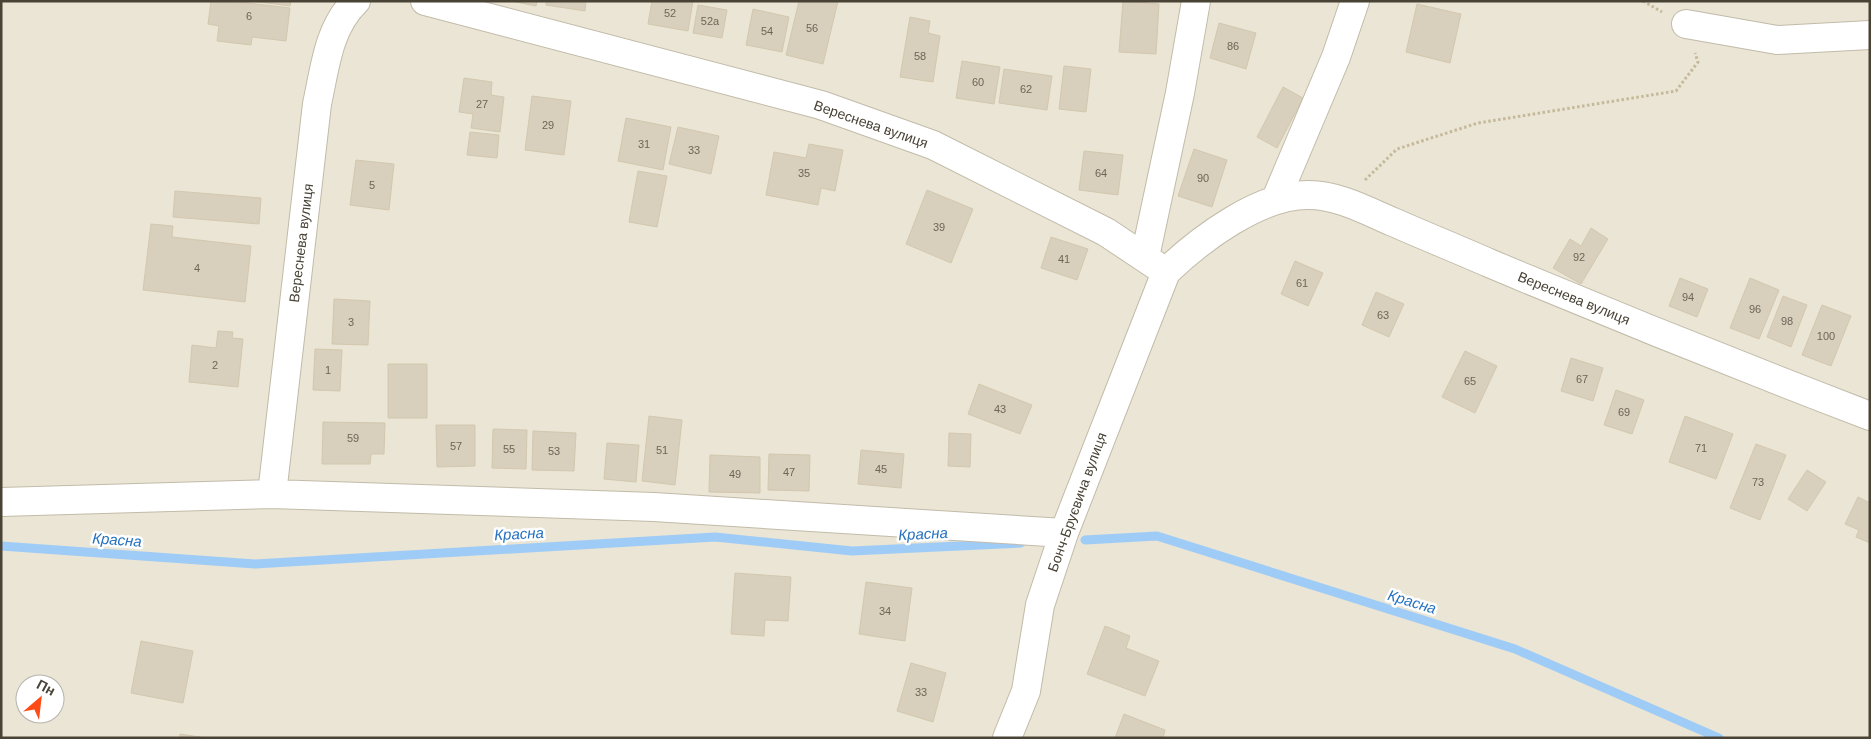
<svg xmlns="http://www.w3.org/2000/svg" width="1871" height="739" font-family="Arial,sans-serif">
	<style>
		.residential { fill: #eae5d5; fill-rule: evenodd }
		.lines { fill: none; stroke-linecap: round; stroke-linejoin: round }
		.stream { stroke: #9fccf6; stroke-width: 9 }
		.building { fill: #d8cfbc; stroke: #d3c8ae }
		.minor-casing { stroke: #c2bba9; stroke-width: 30 }
		.path { stroke: #c5b999; stroke-width: 3; stroke-dasharray: 2.5 2.5; stroke-linecap: butt }
		.minor { stroke: #fff; stroke-width: 28 }
		.labels { text-anchor: middle; stroke-width: 5; stroke-linejoin: round; paint-order: stroke }
		.number-label { font-size: 11px; fill: #6d6658 }
		.street-label { font-size: 14px; fill: #494336; stroke: #fff }
		.water-label { font-size: 15px; font-style: italic; fill: #2571bf; stroke: #fff }
	</style>
	<rect width="100%" height="100%" fill="#f5f2e8"/>
	<path class="residential" d="M1,1h1869v737h-1869zM25,684h30v30h-30z"/>
	<g class="lines">
		<path class="stream" d="M1085,540l72,-4 358,113 204,89
			M1,546l254,18 460,-27 137,14 169,-8"/>
	</g>
	<path class="building" d="M211,1h20l59,7 -4,33 -34,-4 -1,8 -34,-4 2,-15 -11,-2z
		M251,1h40l-1,5z
		M511,1h26l-1,5z
		M546,1h40l-1,10 -39,-6z
		M652,1h41l-5,30 -40,-7z
		M799,1h39l-15,63 -37,-9z
		M1123,1l36,3 -3,50 -37,-2z
		M1417,4l44,10 -11,49 -44,-11z
		M698,5l29,5 -5,28 -29,-5z
		M753,9l36,8 -7,35 -36,-7z
		M910,17l20,4 -2,12 12,3 -7,46 -33,-5z
		M1219,23l37,10 -10,36 -36,-11z
		M962,61l38,6 -6,37 -38,-6z
		M1064,66l27,3 -5,43 -27,-3z
		M1004,69l48,7 -5,34 -48,-7z
		M464,78l28,4 -1,13 13,2 -4,35 -29,-4 2,-14 -14,-2z
		M1283,87l20,11 -26,50 -20,-11z
		M532,96l39,5 -7,54 -39,-5z
		M626,118l45,9 -8,43 -45,-9z
		M678,127l41,9 -8,38 -42,-10z
		M470,132l29,3 -2,23 -30,-3z
		M809,144l34,6 -8,41 -14,-3 -3,17 -52,-10 8,-43 32,6z
		M1194,149l33,11 -15,47 -34,-11z
		M1084,151l39,4 -5,40 -39,-5z
		M356,160l38,4 -5,46 -39,-5z
		M638,171l29,5 -10,51 -28,-5z
		M927,190l46,19 -22,54 -45,-19z
		M175,191l86,7 -2,26 -86,-7z
		M151,224l22,2 -1,11 79,9 -6,56 -102,-12z
		M1591,228l17,11 -27,45 -28,-16 17,-29 11,7z
		M1051,237l37,12 -11,31 -36,-12z
		M1295,261l28,12 -15,33 -27,-12z
		M1680,278l28,11 -11,28 -28,-11z
		M1750,278l29,12 -20,49 -29,-11z
		M1376,292l28,12 -15,33 -27,-12z
		M1783,296l24,9 -16,42 -24,-10z
		M334,299l36,2 -2,44 -36,-1z
		M1822,305l29,11 -20,50 -29,-11z
		M218,331l15,1 -1,6 11,1 -5,48 -49,-5 3,-37 24,3z
		M315,349l27,1 -2,41 -27,-1z
		M1465,351l32,15 -22,47 -33,-16z
		M1571,358l32,10 -10,33 -32,-10z
		M388,364h39v54h-39z
		M979,384l53,21 -12,29 -52,-20z
		M1616,390l28,10 -12,34 -28,-9z
		M649,416l33,4 -7,65 -33,-4z
		M1685,416l48,18 -17,45 -47,-17z
		M323,422l62,1 -1,31h-13l-1,10h-48z
		M436,425h39v41l-38,1z
		M493,429l34,1 -1,39 -34,-1z
		M533,431l43,2 -2,38 -42,-1z
		M949,433l22,1 -1,33 -22,-1z
		M607,443l32,2 -3,37 -32,-3z
		M1756,444l30,11 -26,65 -30,-12z
		M861,450l43,4 -3,34 -43,-4z
		M769,454l41,1 -1,36 -41,-1z
		M710,455l50,2v36l-51,-1z
		M1807,470l19,12 -19,29 -19,-12z
		M1858,497l12,6v40l-14,-6 3,-7 -14,-6z
		M735,573l56,4 -3,44 -23,-1 -1,16 -33,-2z
		M866,582l46,6 -7,53 -46,-7z
		M1105,626l25,10 -4,12 33,13 -14,35 -58,-22z
		M141,641l52,10 -10,52 -52,-10z
		M911,663l35,10 -13,49 -36,-11z
		M1124,714l41,16 -2,8h-48z
		M180,734l26,4h-26z"/>
	<g class="lines">
		<g class="minor-casing">
			<path id="minor" d="M425,1l396,104 112,40 173,87 60,40c33,-32 94,-78 143,-77 29,0 58,16 84,27 32,14 64,27 96,41 126,53 253,104 381,153
				M1686,24l91,16 93,-5
				M1276,199l60,-142 19,-56
				M1145,257l35,-164 16,-92
				M272,494l45,-390c8,-36 11,-76 39,-103
				M1,502l271,-8 382,13 410,26
				M1007,738l19,-47 14,-86 24,-72 102,-261"/>
		</g>
		<path class="path" d="M1643,1l19,11
			M1365,180l32,-31 81,-26 198,-32 22,-29 -3,-9"/>
		<use href="#minor" class="minor"/>
	</g>
	<g class="labels">
		<g class="number-label">
			<text x="670" y="17">52</text>
			<text x="249" y="20">6</text>
			<text x="710" y="25">52а</text>
			<text x="812" y="32">56</text>
			<text x="767" y="35">54</text>
			<text x="1233" y="50">86</text>
			<text x="920" y="60">58</text>
			<text x="978" y="86">60</text>
			<text x="1026" y="93">62</text>
			<text x="482" y="108">27</text>
			<text x="548" y="129">29</text>
			<text x="644" y="148">31</text>
			<text x="694" y="154">33</text>
			<text x="804" y="177">35</text>
			<text x="1101" y="177">64</text>
			<text x="1203" y="182">90</text>
			<text x="372" y="189">5</text>
			<text x="939" y="231">39</text>
			<text x="1579" y="261">92</text>
			<text x="1064" y="263">41</text>
			<text x="197" y="272">4</text>
			<text x="1302" y="287">61</text>
			<text x="1688" y="301">94</text>
			<text x="1755" y="313">96</text>
			<text x="1383" y="319">63</text>
			<text x="1787" y="325">98</text>
			<text x="351" y="326">3</text>
			<text x="1826" y="340">100</text>
			<text x="215" y="369">2</text>
			<text x="328" y="374">1</text>
			<text x="1582" y="383">67</text>
			<text x="1470" y="385">65</text>
			<text x="1000" y="413">43</text>
			<text x="1624" y="416">69</text>
			<text x="353" y="442">59</text>
			<text x="456" y="450">57</text>
			<text x="1701" y="452">71</text>
			<text x="509" y="453">55</text>
			<text x="662" y="454">51</text>
			<text x="554" y="455">53</text>
			<text x="881" y="473">45</text>
			<text x="789" y="476">47</text>
			<text x="735" y="478">49</text>
			<text x="1758" y="486">73</text>
			<text x="885" y="615">34</text>
			<text x="921" y="696">33</text>
		</g>
		<g class="street-label">
			<text transform="translate(871 124) rotate(19)" y="5">Вереснева вулиця</text>
			<text transform="translate(301 243) rotate(-83)" y="5">Вереснева вулиця</text>
			<text transform="translate(1574 298) rotate(22)" y="5">Вереснева вулиця</text>
			<text transform="translate(1077 502) rotate(-70)" y="5">Бонч-Бруєвича вулиця</text>
		</g>
		<g class="water-label">
			<text transform="translate(519 534) rotate(-3)" y="5">Красна</text>
			<text transform="translate(923 534) rotate(-3)" y="5">Красна</text>
			<text transform="translate(117 540) rotate(4)" y="5">Красна</text>
			<text transform="translate(1412 602) rotate(17)" y="5">Красна</text>
		</g>
	</g>
	<rect width="1871" height="739" fill="none" stroke="#494336" stroke-width="5"/>
	<g transform="translate(40 699) rotate(28)"><circle r="24" fill="#ffffff" stroke="#b6b4af"/>
	<path d="M0-4L9 19L0 12L-9 19Z" fill="#ff4b15"/>
	<text y="-8" font-size="14" font-weight="bold" text-anchor="middle" fill="#494336">Пн</text>
	</g>
</svg>
